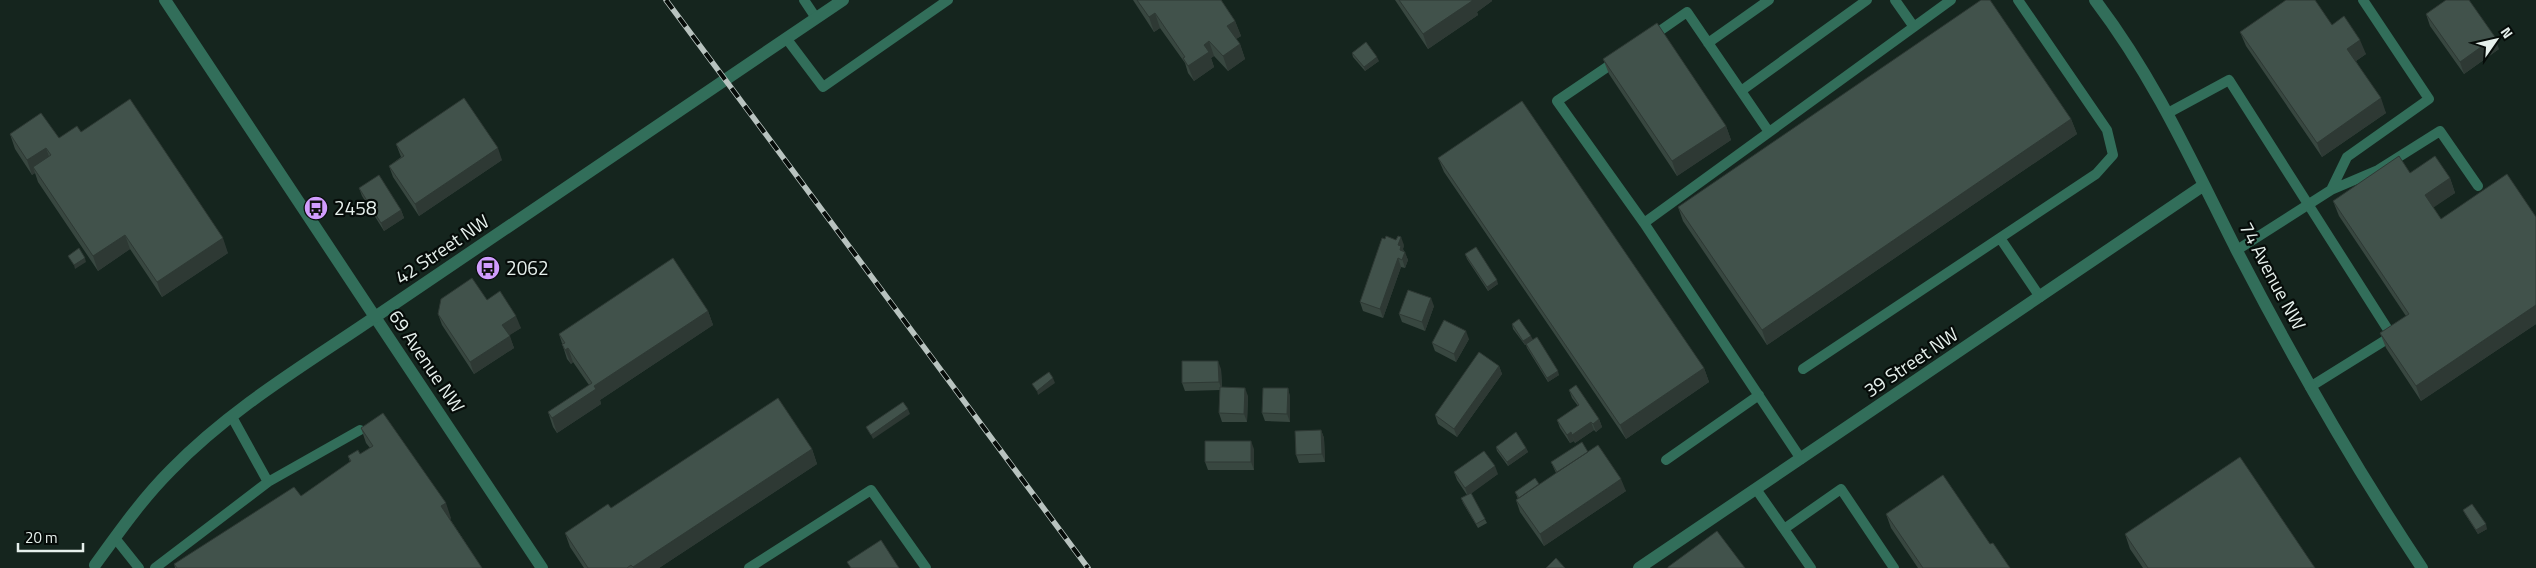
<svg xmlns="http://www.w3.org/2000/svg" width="2536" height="568" font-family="'Titillium Web',sans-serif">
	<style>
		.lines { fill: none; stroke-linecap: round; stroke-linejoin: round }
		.service { stroke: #326e5a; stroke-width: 10 }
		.minor { stroke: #326e5a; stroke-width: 12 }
		.tertiary { stroke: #326e5a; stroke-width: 12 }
		.rail-casing { stroke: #b8c3bf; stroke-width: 5.5 }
		.rail { stroke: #060c09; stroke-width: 4; stroke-dasharray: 11; stroke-linecap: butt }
		.wall { fill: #384740 }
		.shaded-wall { fill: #2e3934 }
		.building { fill: #41524b; stroke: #2e3934 }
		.labels { text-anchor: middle; stroke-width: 4.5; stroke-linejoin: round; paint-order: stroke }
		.poi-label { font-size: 19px; fill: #e6f0ec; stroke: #060c09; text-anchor: start }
		.street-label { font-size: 19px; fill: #e6f0ec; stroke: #060c09 }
	</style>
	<rect width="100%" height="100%" fill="#15251e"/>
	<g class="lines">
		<path class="service" d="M804,0l12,18
			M1895,0l19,27
			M1651,37l36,-25 82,120
			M786,38l37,49 125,-87
			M1708,43l61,-43
			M1616,61l-59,40 87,122 307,-223
			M1741,91l126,-91
			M2168,113l61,-33 163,256 -82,51
			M2331,190l16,-33 82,-58 -66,-99
			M1644,223l157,236
			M2000,238l40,59
			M2237,250l94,-60 47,-20 62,-39 38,55
			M1803,369l293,-195 17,-19 -6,-25 -89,-130
			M232,417l36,65 92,-52
			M1666,460l93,-65
			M1756,489l55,79
			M1784,529l57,-40 53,79
			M115,538l24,30
			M155,568l113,-86
			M749,568l122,-78 55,78"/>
		<path class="minor" d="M2095,0c60,79 97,162 141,249 57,110 118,217 186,319
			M95,565c24,-33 47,-66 76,-95 59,-61 135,-106 204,-153l167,251
			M1639,568l565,-383"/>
		<path class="tertiary" d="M165,0l210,317 468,-317"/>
		<g class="rail-casing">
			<path id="rail" d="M666,0l422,568"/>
		</g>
		<use href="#rail" class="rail"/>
	</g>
	<path class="wall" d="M1133,0h88l14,21 6,15 -5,3 4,5 5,15 -17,12 -14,-15 -3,2 3,9 -20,14 -6,-8 -3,-10 -25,-35 -6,4z
		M1395,0h97v1l-15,11 1,3 -50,34z
		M2426,14l73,35 -35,25 -34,-48z
		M2332,25l34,29 -10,7 30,52 -64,44 -76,-111 -6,-14z
		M1352,53l27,8 -14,10 -12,-14z
		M1603,59l123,67 5,14 -54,36 -68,-102z
		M2071,119l6,15 -310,211 -84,-124 -5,-14z
		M81,132l147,121 -66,44 -32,-48 -32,22 -60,-89 -3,-9 -3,2 -17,-26 -5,-15 49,4z
		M396,144l106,16 -83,56 -26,-39 -4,-11 12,-9z
		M1438,158l266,210 5,14 -83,57 -182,-267z
		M2410,173l40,5 5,15 -22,14 8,12 95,-2v107l-115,77 -35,-53 -6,-15 26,-17 -67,-100 -6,-15z
		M359,188l42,22 3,8 -20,13 -22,-35z
		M1404,245l-1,4 5,11 -3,8 -4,-1 -18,51 -20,-7 -3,-9z
		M1465,254l33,30 -10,7 -21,-32z
		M487,300l34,28 -12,7 5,13 -40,26 -32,-49 -4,-11z
		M1434,306l-9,25 -23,-9 -3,-8z
		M708,311l5,14 -113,75 1,4 -44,29 -4,-6 -5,-15 41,-27 -16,-23 -2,2 -4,-5 -8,-25z
		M1512,324l21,16 26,35 -11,7 -21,-34 -1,-3h-1l-12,-16z
		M1469,339l-13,23 -21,-11 -3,-8z
		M1499,366l3,8 -45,63 -19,-13 -3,-9z
		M1221,369l1,18 26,9 -1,26h-25l-3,-9 1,-23 -35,1 -3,-8z
		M1288,388l2,9v25l-25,-1 -3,-8z
		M1569,390l30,29 3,8 -6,5 -2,-2 -19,13 -1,-2 -4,2 -10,-15 -3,-8 21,-14 -6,-8z
		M361,428l90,90 -1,1 32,49h-307l-1,-4 127,-68 49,-34 -2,-6 12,-2 10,-6 -4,-5z
		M1321,430l3,8 1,24 -26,1 -3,-8z
		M1496,447l30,1 2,4 -20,14 -11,-15z
		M812,449l5,15 -158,104h-75l-14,-21 -5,-14 46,-25z
		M1254,449v21h-46l-3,-8z
		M1588,452l38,39 -82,55 -24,-34 -4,-12 2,-1 -3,-7 24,-7 17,-12 -5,-11z
		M1454,472l44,2 -27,19 16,30 -9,5 -15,-25 -2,-5 6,-3 -10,-15z
		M2463,510l24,19 -9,5 -13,-20z
		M1886,514l104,30 20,24h-92l-27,-40z
		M2125,534l190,34h-172l-13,-19z"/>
	<path class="shaded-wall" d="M1471,0h21v1l-15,11 1,3 -50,34 -5,-15z
		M1155,13l5,15 -6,4 -5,-15z
		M1235,21l6,15 -8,5 -6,-15z
		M2495,37l4,12 -35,25 -4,-12z
		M2360,40l6,14 -13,9 -6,-14z
		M1209,41l5,15 -3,2 3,9 -20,14 -6,-15 16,-21z
		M1240,44l5,15 -17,12 -5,-15z
		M1377,57l2,4 -14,10 -1,-4z
		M2381,98l5,15 -64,44 -5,-14z
		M2071,119l6,15 -310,211 -5,-15z
		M1726,126l5,14 -54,36 -5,-15z
		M46,148l5,14 -18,5 2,6 -3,2 -5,-15z
		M498,148l4,12 -83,56 -4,-12z
		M2450,178l5,15 -25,17 -5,-15z
		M401,210l3,8 -20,13 -3,-8z
		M125,235l5,14 -32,22 -5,-15z
		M1401,237l3,8 -1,4 1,5 1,-2 3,8 -3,8 -7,-23z
		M223,238l5,15 -66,44 -5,-15z
		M85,258l1,4 -11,7 -1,-4z
		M1398,258l3,9 -18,51 -3,-9z
		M1497,280l1,4 -10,7 -1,-4z
		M1431,298l3,8 -9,25 -3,-9z
		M2536,305v19l-115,77 -5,-15z
		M708,311l5,14 -113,75 1,4 -44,29 -5,-15 42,-32z
		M516,316l5,12 -14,9 -5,-12z
		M1466,331l3,8 -13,23 -2,-8z
		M510,336l4,12 -40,26 -4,-12z
		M1531,336l2,4 -8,5 -2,-4z
		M568,348l5,14 -2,2 -6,-14z
		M1218,361l3,8 1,21 -3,-8z
		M1499,366l3,8 -45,63 -3,-8z
		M1704,368l5,14 -83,57 -6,-14z
		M1558,371l1,4 -11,7 -1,-4z
		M1053,378l2,5 -17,12 -1,-4z
		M1245,388l3,8 -1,26 -3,-8z
		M1288,388l2,9v25l-3,-8z
		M908,409l2,5 -37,25 -2,-4z
		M1599,419l3,8 -6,5 -3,-8z
		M1591,422l3,8 -19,13 -3,-8z
		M1321,430l3,8 1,24 -3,-8z
		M1571,432l3,9 -4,2 -3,-8z
		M1251,441l3,8v21l-3,-8z
		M1526,448l2,4 -20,14 -1,-4z
		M812,449l5,15 -158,104h-26v-1z
		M1495,466l3,8 -30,22 -3,-8z
		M1621,479l5,12 -82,55 -4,-12z
		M446,503l5,15 -4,3 -6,-15z
		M2486,524l1,5 -9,5 -2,-4z"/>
	<path class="building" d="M1137,0h84l14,21 -8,5 13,18 -17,12 -14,-15 -5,4 5,7 -21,14 -5,-8 2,-1 -30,-44 -6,4z
		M1399,0h73v1l-49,33z
		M1981,0h9l81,119 -309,211 -84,-123z
		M2286,0h29l17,25 12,-9 16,24 -13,9 34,49 -64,45 -77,-111z
		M2446,0h23l26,37 -35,25 -34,-48z
		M1657,23l69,103 -54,35 -69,-102z
		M1366,42l11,15 -13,10 -12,-14z
		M464,98l34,50 -83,56 -26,-38 15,-10 -8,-12z
		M130,99l93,139 -66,44 -32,-47 -32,21 -60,-89 18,-12 -5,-7 -19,12 -17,-26 31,-21 18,25 18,-12 4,6z
		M1522,101l182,267 -84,57 -182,-267z
		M2399,156l11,17 25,-17 15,22 -25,17 16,24 66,-45 29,43v88l-120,81 -36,-53 29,-19 -76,-113z
		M379,175l22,35 -20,13 -22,-35z
		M1386,236l10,4 2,-4 3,1 -3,8 3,1 -1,4 5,2 -3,8 -4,-2 -18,51 -20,-7 22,-64 3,1z
		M1476,247l21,33 -10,7 -22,-33z
		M79,248l6,10 -11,7 -6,-9z
		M673,258l35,53 -114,75 2,3 -44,29 -4,-6 44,-29 -24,-35 -3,2 -3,-6 3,-1 -6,-9z
		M472,278l15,22 13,-9 16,25 -14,9 8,11 -40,26 -32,-48 3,-15z
		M1408,290l23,8 -9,24 -23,-8z
		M1519,319l12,17 -8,5 -11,-17z
		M1444,320l22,11 -12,23 -22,-11z
		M1537,337l21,34 -11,7 -21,-34z
		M1479,352l20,14 -45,63 -19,-14z
		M1182,361h36l1,21 -37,1z
		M1049,372l4,6 -16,13 -5,-7z
		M1576,385l23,34 -6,5 -2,-2 -19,13 -1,-3 -4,3 -10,-15 22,-15 -10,-15z
		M1220,387l25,1 -1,26 -25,-1z
		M1263,388h25l-1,26 -25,-1z
		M778,398l34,51 -179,118 -2,-2 -4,3h-39l-23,-35 43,-29 3,4z
		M903,402l5,7 -37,26 -5,-8z
		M383,413l63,90 -5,3 41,62h-305l-3,-4 120,-77 7,9 50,-35 -3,-5 10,-6 2,4 13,-8 -12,-18z
		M1321,430l1,24 -26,1 -1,-24z
		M1516,432l10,16 -19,14 -11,-15z
		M1205,441h46v21h-46z
		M1582,442l6,10 -31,20 -6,-10z
		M1598,445l23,34 -81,55 -24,-34z
		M1484,451l11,15 -30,22 -11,-16z
		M2240,457l75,111h-167l-23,-34z
		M1943,475l47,69 3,-1 17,25h-87l-37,-54z
		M1535,478l4,6 -20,14 -4,-6z
		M1471,493l14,26 -9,5 -15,-26z
		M2472,504l14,20 -10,6 -13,-20z
		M1717,531l28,37h-77v-1z
		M881,540l18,28h-48l-4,-6z
		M1556,558l9,10h-19z"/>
	<defs>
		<g id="bus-disc" transform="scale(1.25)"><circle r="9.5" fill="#d19dfe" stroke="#060c09"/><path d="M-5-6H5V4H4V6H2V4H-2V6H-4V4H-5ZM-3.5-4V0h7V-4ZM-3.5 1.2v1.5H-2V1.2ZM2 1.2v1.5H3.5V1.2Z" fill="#111"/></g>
	</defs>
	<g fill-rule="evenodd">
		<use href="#bus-disc" x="316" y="208"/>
		<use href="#bus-disc" x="488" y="268"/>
	</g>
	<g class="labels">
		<g class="poi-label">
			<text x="334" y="215">2458</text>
			<text x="506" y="275">2062</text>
		</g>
		<g class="street-label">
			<text transform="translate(442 249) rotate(-34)" y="7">42 Street NW</text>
			<text transform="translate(2273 276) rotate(62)" y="7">74 Avenue NW</text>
			<text transform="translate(427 361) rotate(56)" y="7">69 Avenue NW</text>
			<text transform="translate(1911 362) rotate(-34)" y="7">39 Street NW</text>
		</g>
	</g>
	<g transform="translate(2496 40) rotate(56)" stroke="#060c09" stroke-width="4" paint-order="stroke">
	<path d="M0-4L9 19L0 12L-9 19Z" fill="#e6f0ec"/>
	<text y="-8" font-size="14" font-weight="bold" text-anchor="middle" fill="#e6f0ec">N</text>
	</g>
	<path d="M18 543v8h65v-8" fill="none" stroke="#e6f0ec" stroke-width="2.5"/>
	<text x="25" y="543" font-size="15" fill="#e6f0ec" stroke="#060c09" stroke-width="4" paint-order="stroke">20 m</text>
</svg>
